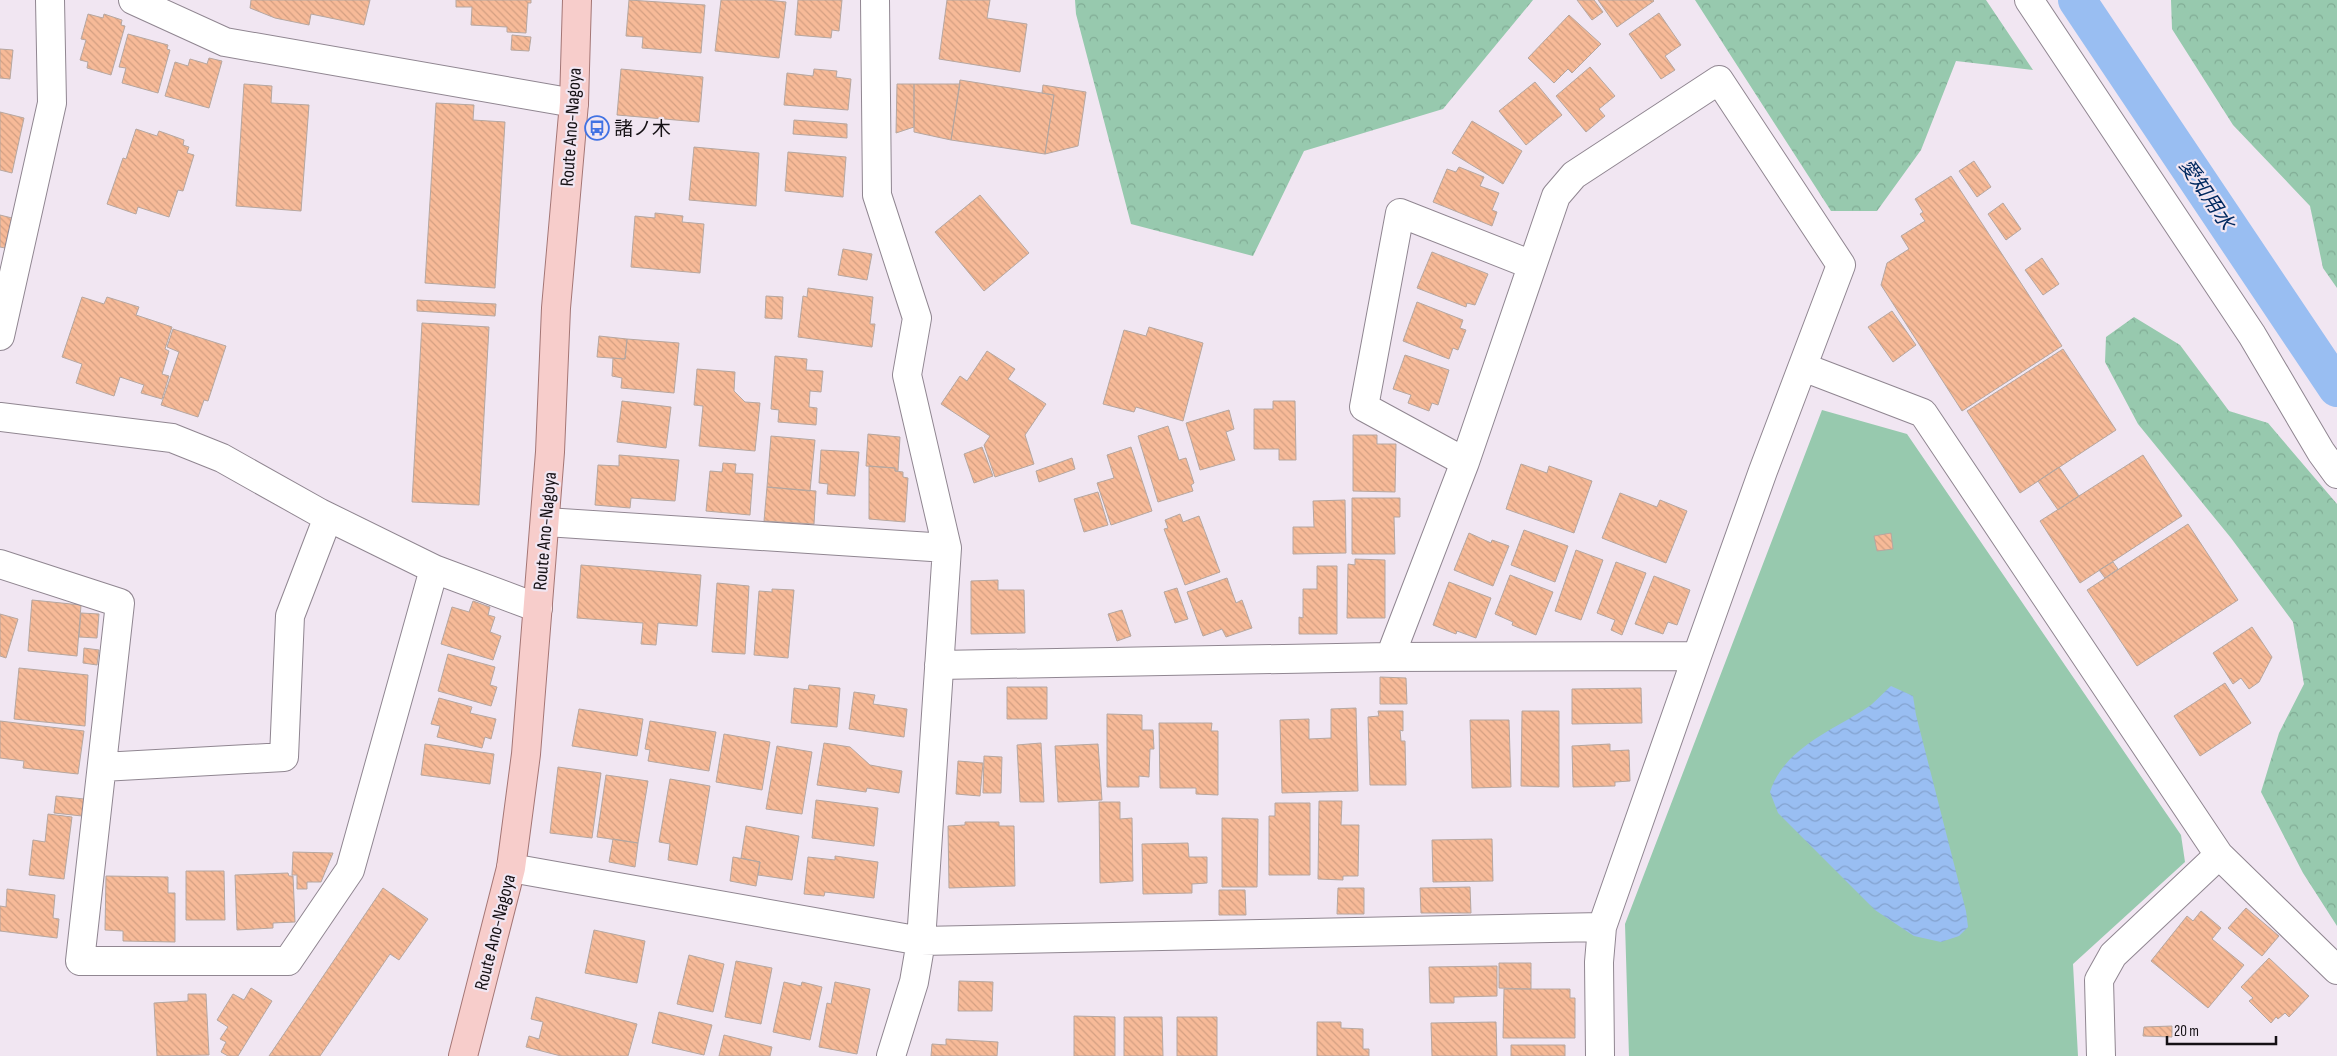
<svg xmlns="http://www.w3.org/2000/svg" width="2337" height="1056" font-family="'Sofia Sans Condensed','Noto Sans JP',sans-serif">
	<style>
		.forest { fill: url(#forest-crowns) }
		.park { fill: #97c9ae }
		.water { fill: url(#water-waves) }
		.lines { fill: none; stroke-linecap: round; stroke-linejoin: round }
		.canal { stroke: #99bef2; stroke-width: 38 }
		.building { fill: url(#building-back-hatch); stroke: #b6a7a0 }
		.minor-casing { stroke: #908691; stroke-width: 30 }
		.major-casing { stroke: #a47675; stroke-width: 30 }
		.minor { stroke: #fff; stroke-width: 28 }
		.major { stroke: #f7cdcb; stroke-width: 28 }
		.labels { text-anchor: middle; stroke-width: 4.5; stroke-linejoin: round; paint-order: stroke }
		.street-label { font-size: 19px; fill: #151115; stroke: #f1e6f2 }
		.poi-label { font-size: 19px; fill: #151115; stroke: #f1e6f2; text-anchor: start }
		.water-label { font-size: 20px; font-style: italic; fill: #002960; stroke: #f1e6f2 }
	</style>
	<defs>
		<pattern id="forest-crowns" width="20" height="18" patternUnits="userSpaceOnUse" patternTransform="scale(1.25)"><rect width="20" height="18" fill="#97c9ae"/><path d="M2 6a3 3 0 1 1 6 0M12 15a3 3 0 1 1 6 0" fill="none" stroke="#81ac95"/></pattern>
		<pattern id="water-waves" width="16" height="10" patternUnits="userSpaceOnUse" patternTransform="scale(1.25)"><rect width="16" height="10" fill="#99bef2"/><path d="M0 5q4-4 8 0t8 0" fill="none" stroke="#83a2cf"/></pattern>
		<pattern id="building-back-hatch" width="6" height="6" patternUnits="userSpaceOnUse" patternTransform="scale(1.25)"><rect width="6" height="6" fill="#f7ba98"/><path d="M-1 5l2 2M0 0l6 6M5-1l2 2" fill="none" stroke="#d39f82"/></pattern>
	</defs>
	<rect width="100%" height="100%" fill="#f1e6f2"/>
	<path class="forest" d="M1075,0h458l-90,109 -139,42 -51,105 -122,-32 -55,-210z
		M1695,0h291l47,70 -77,-9 -35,89 -44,61h-46z
		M2171,0h166v288l-14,-20 -13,-62 -77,-81 -61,-96z
		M2134,317l46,28 49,66 39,12 69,81v422l-34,-53 -42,-81 18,-59 25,-49 -11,-62 -62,-84 -93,-114 -33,-62 1,-25z"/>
	<path class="park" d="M1822,410l85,24 274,401 4,27 -112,102 5,92h-449l-4,-132z"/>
	<path class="water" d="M1891,686l22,10 3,19 50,196 2,16 -9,9 -18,6 -27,-6 -39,-26 -97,-97 -8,-21c14,-45 65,-62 101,-87 7,-6 13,-13 20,-19z"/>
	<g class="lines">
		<path class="canal" d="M2077,0l260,388"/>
	</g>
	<path class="building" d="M251,0h119l-6,25 -53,-11 -2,11 -34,-7 -25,-10z
		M456,0h75v3h-3l-2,30 -19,-1v-5l-36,-2 1,-18h-16z
		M629,0l76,5 -4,48 -59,-5 1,-11 -17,-1z
		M721,0h45l20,2 -7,56 -64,-7z
		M798,0h44l-3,31 -7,-1 -1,8 -36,-3z
		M947,0h43l-3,18 40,6 -7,48 -81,-13z
		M1577,0h17l9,12 -11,8z
		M1598,0h55l1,1 -37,26z
		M1659,13l22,32 -16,11 10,14 -14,9 -32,-45z
		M88,14l15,4 1,-4 18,6 -1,5 4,1 -14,49 -24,-7 1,-6 -8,-2 6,-20 -5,-1z
		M1569,15l32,29 -29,29 -4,-4 -14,14 -26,-25z
		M128,34l40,11 -1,4 3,1 -12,43 -36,-10 4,-15 -7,-1z
		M512,35l19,2 -2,14 -18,-1z
		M0,49l13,1 -3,29 -10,-1z
		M209,58l13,3 -13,47 -44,-12 10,-34 13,4 2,-7 17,5z
		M1590,67l25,29 -16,13 6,7 -19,16 -30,-36z
		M621,69l82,8 -4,45 -82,-7z
		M814,69l23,2 -1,6 15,2 -3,31 -64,-5 3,-32 26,3z
		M960,80l94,15 -9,59 -94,-14z
		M1535,82l27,33 -36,30 -27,-34z
		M244,84l28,2 -1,17 38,2 -8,106 -65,-5z
		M897,84h17v43l-18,6z
		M914,84h46l-9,56 -37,-8z
		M1043,85l43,7 -8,54 -33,8 9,-59 -12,-2z
		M436,103l38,2 -1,15 32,2 -10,166 -70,-5z
		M0,112l24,6 -12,55 -12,-3z
		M794,120l53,4v14l-54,-4z
		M1472,121l50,30 -19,33 -51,-31z
		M136,129l21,7 2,-5 25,9 -1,5 6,2 -2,6 7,2 -11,36 -5,-1 -9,27 -31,-10 -2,7 -29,-10 16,-46 3,1z
		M694,147l65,6 -3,53 -67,-6z
		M788,152l58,5 -3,40 -58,-6z
		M1974,161l17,26 -14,10 -18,-26z
		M1459,167l25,10 -4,9 19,7 -7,17 5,2 -5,14 -59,-24 14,-33 9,3z
		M1951,176l111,170 -100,65 -81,-126 6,-22 22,-14 -8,-13 24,-15 -5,-7 3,-2 -8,-13z
		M980,195l49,58 -45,38 -49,-59z
		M2003,203l18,26 -15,11 -18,-26z
		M655,213l28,3 -1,6 22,2 -4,49 -69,-6 4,-51 20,2z
		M0,215l12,3 -7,30 -5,-1z
		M843,249l29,5 -5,26 -29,-5z
		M1432,252l56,22 -13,31 -8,-2 -1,4 -49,-19z
		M2042,258l17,26 -16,11 -18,-25z
		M808,288l65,9 -3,27h5l-3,23 -74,-10 5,-41 4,1z
		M766,296l17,1 -1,22 -17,-1z
		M82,297l22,7 3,-7 32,10 -3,8 36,12 -7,22 4,2 -7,23 7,2 -7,23 -21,-6 3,-8 -24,-8 -6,19 -38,-13 6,-19 -20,-7z
		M417,300l79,4 -1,12 -78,-5z
		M1417,302l46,18 -3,8 6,2 -8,20 -5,-2 -4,11 -46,-18z
		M1892,311l24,34 -23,17 -25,-35z
		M422,323l67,4 -10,178 -67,-3z
		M1149,327l54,16 -20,78 -47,-14 -2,5 -31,-8 21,-74 22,6z
		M173,329l53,17 -18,55 -4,-1 -6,17 -37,-12 18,-53 -12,-5z
		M599,336l28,3 -2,20 -28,-2z
		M627,339l52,4 -5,50 -53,-5 1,-10 -10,-2 1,-18 12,1z
		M2063,349l53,81 -96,63 -53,-82z
		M987,351l28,18 -7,10 38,25 -21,31 9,29 -39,13 -11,-32 6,-9 -49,-32 19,-28 7,5z
		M1405,355l44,15 -11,35 -6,-2 -3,8 -21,-8 3,-8 -18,-6z
		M775,356l32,3 -1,11 17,1 -2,21 -11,-1 -1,16 8,1 -1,17 -38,-3 1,-12 -8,-1z
		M697,369l38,3 -1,19 11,11 15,1 -5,48 -56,-5 4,-40 -9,-1z
		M622,401l49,6 -5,41 -49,-6z
		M1273,401h22l1,59h-17v-11h-25v-40h19z
		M1229,410l5,19 -8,3 9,28 -35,10 -14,-47z
		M1168,426l11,34 7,-2 8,25 -3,2 2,6 -35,11 -20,-66z
		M868,434l32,3 -2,34h-3v-3l-29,-2z
		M1353,435h24v9h19l-1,48 -42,-1z
		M771,436l44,4 -5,51 -43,-4z
		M982,447l11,29 -19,7 -10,-29z
		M1131,447l21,64 -41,14 -14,-42 17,-5 -7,-23z
		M821,450l38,2 -4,44 -28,-2 1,-10 -9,-1z
		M619,455l60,5 -4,41 -44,-3 -1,10 -35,-3 3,-40 21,1z
		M2143,455l39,61 -102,67 -40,-62z
		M1072,458l3,11 -36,13 -3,-11z
		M723,463l13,1 -1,9 18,1 -3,41 -44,-4 4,-40 12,1z
		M1521,464l26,9 2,-7 43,15 -18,52 -68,-24z
		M869,466l26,2v3l8,1v5l5,1 -3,44 -36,-3z
		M2059,467l20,29 -21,14 -20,-29z
		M767,487l49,4 -2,33 -50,-3z
		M1098,492l10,33 -24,7 -10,-33z
		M1620,493l37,14 3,-7 27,11 -21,52 -64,-25z
		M1352,498h48v19h-6l1,37h-43z
		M1345,500l1,53 -53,1v-27h21l-1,-26z
		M1180,514l3,8 16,-6 21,56 -35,13 -21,-56 4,-1 -3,-8z
		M2188,524l50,76 -101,66 -50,-76z
		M1524,530l44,16 -13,36 -44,-17z
		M1469,533l22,10 1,-3 17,6 -16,40 -39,-16z
		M1891,533l2,16 -16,2 -3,-15z
		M1576,550l27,10 -22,60 -26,-9z
		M1355,559l30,1v58h-38l1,-54 7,1z
		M1616,562l30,11 -24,62 -11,-5 4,-10 -18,-7z
		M2113,562l5,7 -13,9 -6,-8z
		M581,565l120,10 -4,51 -39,-3 -2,22 -15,-1 2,-21 -66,-5z
		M1317,566h20v68h-38v-17l4,1v-29h14z
		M1510,575l43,17 -17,43 -24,-10 1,-3 -18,-8z
		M1654,576l36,14 -13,35 -9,-3 -5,12 -28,-10z
		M1227,578l9,25 6,-3 10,28 -26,9 -4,-8 -19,7 -16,-44z
		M998,580v10h26l1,43 -54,1v-53z
		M1449,582l42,16 -15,40 -19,-7 -1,3 -23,-9z
		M717,583l32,3 -4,68 -33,-2z
		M1177,588l11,31 -13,4 -11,-31z
		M772,589l22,1 -6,68 -34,-3 5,-64 13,1z
		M32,600l49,5 -4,51 -49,-5z
		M473,601l17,6 -2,8 7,2 -5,15 11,4 -8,24 -52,-16 11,-37 17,5z
		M1122,610l9,26 -14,5 -9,-27z
		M81,613l18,1 -2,24 -18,-1z
		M0,614l18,5 -12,39 -6,-2z
		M2252,627l20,30 -13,25 -10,7 -8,-11 -8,6 -20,-31z
		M84,648l15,2 -2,15 -14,-2z
		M448,654l47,13 -5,18 7,2 -6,19 -53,-15z
		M19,668l69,7 -3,51 -71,-7z
		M1380,677l26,1 1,26h-27z
		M2225,683l26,40 -51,33 -26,-40z
		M809,685l31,3 -3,39 -46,-4 3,-35 14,2z
		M1007,687h40v32h-40z
		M1641,688l1,35 -70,1v-35z
		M854,692l21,3 -2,9 34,5 -3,28 -55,-8z
		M439,698l33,9 -2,6 26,6 -5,20 -6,-2 -3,11 -45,-11 3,-11 -9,-2z
		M1356,708l2,83 -76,2 -2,-73 29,-1v20l22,-1v-29z
		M579,709l64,10 -6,37 -65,-10z
		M1378,711h25v20l-3,-1 1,11h4l1,44h-36l-2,-68 11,-1z
		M1522,711h37v76l-38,-1z
		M1107,714l35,1v15h11l1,19h-4l-1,28 -10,-1v11h-32z
		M1470,720h39l2,67 -39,1z
		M0,721l84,10 -6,43 -55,-6 1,-7 -24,-3z
		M650,721l66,11 -7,39 -61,-10 2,-11 -5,-1z
		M1159,723h53l-1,8h7v64l-22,-1v-6h-36z
		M724,734l46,8 -8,48 -46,-8z
		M824,743l26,4 20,18 32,6 -3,22 -32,-5 -1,4 -49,-7z
		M1041,743l3,59h-24l-3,-57z
		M425,744l69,10 -4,30 -69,-9z
		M1098,744l4,56 -44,2 -3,-56z
		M1610,744v7l19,-1 1,31 -15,1v4l-42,1 -1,-41z
		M777,746l35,6 -10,62 -36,-5z
		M984,756l18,1 -1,36h-18z
		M958,761l25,2 -3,33 -24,-2z
		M558,767l43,6 -9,65 -42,-5z
		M606,775l42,6 -10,62 -41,-6z
		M670,779l40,7 -13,79 -29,-5 2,-16 -11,-2z
		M56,796l28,3 -2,17 -28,-3z
		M816,800l62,8 -4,38 -62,-8z
		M1319,801h23l-1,24h18l-1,51h-15v4l-25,-1z
		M1099,802h21v17l12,-1 1,63 -33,2z
		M1275,803h35v72h-41v-59h6z
		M48,814l24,3 -8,62 -35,-4 4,-35 12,2z
		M1222,818l36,1 -1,68h-35z
		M965,822h34v4h15l1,60 -66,2 -1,-62 17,-1z
		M746,826l53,10 -7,44 -34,-5 2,-13 -19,-4z
		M613,839l25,4 -3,24 -26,-5z
		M1492,839l1,42 -60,1 -1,-42z
		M1188,843l1,14h18v26l-15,1v9l-49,1 -1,-50z
		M293,852l40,1 -12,29h-14v7h-10v-14h-5z
		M835,856l43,6 -4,36 -49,-6 -1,4 -20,-2 4,-37 27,3z
		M733,857l27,5 -4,24 -26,-5z
		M186,871h38l1,49h-39z
		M288,873l1,3h4l2,46 -22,1v5l-36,2 -2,-55z
		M106,876l62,1v16h7v49l-52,-1v-10l-18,-1z
		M1470,887l1,26h-50l-1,-25z
		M383,888l45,31 -29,41 -9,-6 -70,102h-51z
		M1338,888h26v26h-27z
		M7,889l48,6 -2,23 6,1 -2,19 -57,-7v-25l6,1z
		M1219,890h26l1,25h-27z
		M2246,908l33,28 -17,20 -34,-28z
		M2201,911l20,17 -9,11 32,26 -36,43 -57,-47 36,-45 6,5z
		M594,930l51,11 -8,42 -52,-10z
		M689,955l35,9 -11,48 -36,-8z
		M2269,958l40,38 -20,21 -4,-4 -7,6 -2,-2 -5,6 -22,-22 4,-3 -12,-11z
		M736,961l36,7 -11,56 -36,-7z
		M1499,963h32v26l-32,-1z
		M1497,966v30l-43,1v6h-24l-1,-36z
		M959,981l34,1 -1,29h-34z
		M784,982l17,4 1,-4 20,5 -12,53 -37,-8z
		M835,982l35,7 -13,65 -38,-7 8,-44 4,1z
		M251,988l21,13 -34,55h-10l-7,-4 5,-10 -6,-3 8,-12 -11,-7 16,-26 11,6z
		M1504,989h66v9h5v40h-72z
		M188,994h18l3,61 -52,1 -3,-53 34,-2z
		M536,997l101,27 -9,32h-67l-35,-9 3,-11 10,3 4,-17 -12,-3z
		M659,1012l53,13 -8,30 -52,-12z
		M1074,1016l41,1v39h-41z
		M1124,1017h38l1,39h-39z
		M1177,1017h40v39h-40z
		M1317,1022h24v6l22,1v20h6v7h-52z
		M1496,1022l1,34h-65l-1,-33z
		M2172,1026v11l-29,-1 1,-9z
		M724,1035l48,12 -2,9h-51z
		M946,1039l52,3 -1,14h-66l1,-12 14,1z
		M1511,1045h54v11h-54z"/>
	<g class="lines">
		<g class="minor-casing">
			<path id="minor" d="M133,0l92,42 349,61
				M875,0l2,195 40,123 -10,57 40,173 -26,393 -7,41 -23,74
				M2029,0l223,335 69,117 16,22
				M0,336l52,-233 -2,-103
				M1803,367l120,46 296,442 -106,100 -14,25 2,76
				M0,417l172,21 50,20 98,55 114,56 104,39
				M1465,462l-101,-55 36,-194 132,52
				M546,522l401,26
				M0,564l120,39 -40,358h208l62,-91 84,-301
				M1390,657l75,-195 91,-266 18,-21 145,-95 122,185 -78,206 -66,185
				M939,665l451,-8 307,-1 -95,271 -3,35 1,94
				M102,767l182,-10 6,-141 38,-99
				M2219,855l118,115
				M511,868l410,73 681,-14"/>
		</g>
		<g class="major-casing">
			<path id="major" d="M463,1056l48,-188 15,-114 24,-302 6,-144 18,-205 3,-103"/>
		</g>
		<use href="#minor" class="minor"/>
		<use href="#major" class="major"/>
	</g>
	<defs>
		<g id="bus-ring" transform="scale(1.25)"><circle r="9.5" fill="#f1e6f2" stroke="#4172e3" stroke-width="1.5"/><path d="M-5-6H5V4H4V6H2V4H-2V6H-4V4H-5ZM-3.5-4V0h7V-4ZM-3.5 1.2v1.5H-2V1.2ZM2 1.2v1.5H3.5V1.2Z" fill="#4172e3"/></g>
	</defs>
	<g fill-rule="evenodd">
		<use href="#bus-ring" x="597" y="128"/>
	</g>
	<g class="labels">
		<g class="street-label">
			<text transform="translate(570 127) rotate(-86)" y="7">Route Ano-Nagoya</text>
			<text transform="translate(544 531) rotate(-85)" y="7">Route Ano-Nagoya</text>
			<text transform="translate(494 932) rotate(-76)" y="7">Route Ano-Nagoya</text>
		</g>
		<g class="poi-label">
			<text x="614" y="135">諸ノ木</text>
		</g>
		<g class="water-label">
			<text transform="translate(2207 194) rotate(56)" y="7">愛知用水</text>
		</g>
	</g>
	<path d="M2167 1036v8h109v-8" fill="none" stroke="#151115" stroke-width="2.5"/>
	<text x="2174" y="1036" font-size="15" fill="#151115" stroke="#f1e6f2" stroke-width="4" paint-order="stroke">20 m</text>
</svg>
